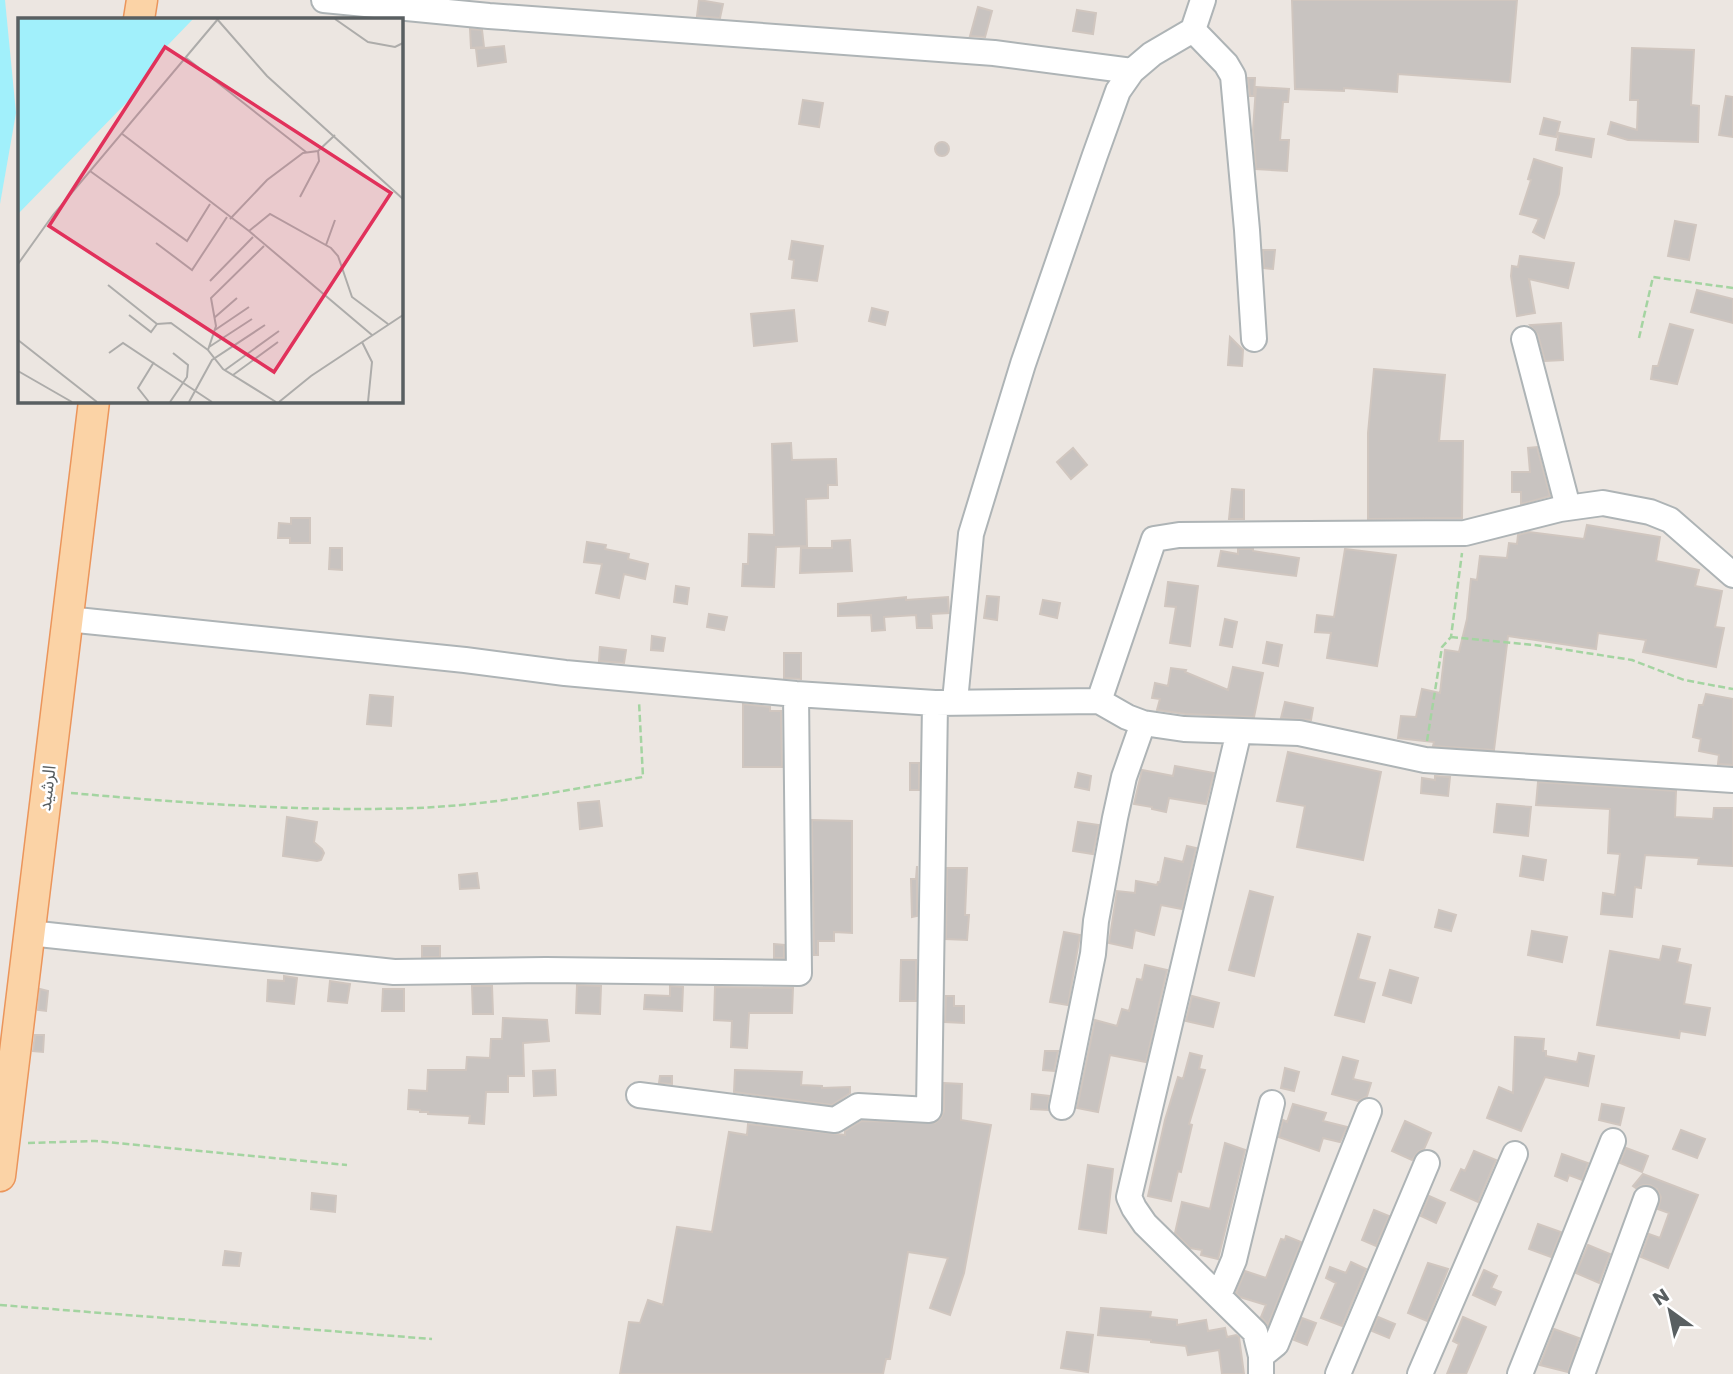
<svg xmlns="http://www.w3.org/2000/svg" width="1733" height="1374" font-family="Poppins,'Noto Sans Arabic',sans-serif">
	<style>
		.water { fill: #a1f0fb }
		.building { fill: #c8c3c0; stroke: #d0c6bf; stroke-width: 2 }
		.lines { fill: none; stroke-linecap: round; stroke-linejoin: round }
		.minor-casing { stroke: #aeb4b6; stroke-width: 28 }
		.major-casing { stroke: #eb955b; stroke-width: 33 }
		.path { stroke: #a4d4a1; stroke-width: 2.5; stroke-dasharray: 7 3.5; stroke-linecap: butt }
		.minor { stroke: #fff; stroke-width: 24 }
		.major { stroke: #fbd3a6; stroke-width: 30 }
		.labels { text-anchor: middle; stroke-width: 5; stroke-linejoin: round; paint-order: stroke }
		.street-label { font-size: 18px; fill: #595f61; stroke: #fff }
		.inset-road { fill: none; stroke: #adacaa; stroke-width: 2 }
		.view { fill: #e1315b; fill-opacity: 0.15; stroke: #e1315b; stroke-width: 3.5 }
		.inset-edge { fill: none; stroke: #595f61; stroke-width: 3.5 }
	</style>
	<rect width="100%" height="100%" fill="#ece6e1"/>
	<path class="water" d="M0,0h5l11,113 -16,91z"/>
	<path class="building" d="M699,0l24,4 -3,14 -23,-2z
		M1292,0h225l-7,82 -112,-8 -1,18 -53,-4v3l-49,-2z
		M978,7l14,4 -7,26 -15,-1z
		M1077,10l19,3 -3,21 -20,-3z
		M470,29l12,1 2,17 -13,1z
		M504,46l2,16 -28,4 -2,-17z
		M1632,48l62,2 -3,55 8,1 -1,36 -70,-2 -20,-6 3,-12 26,8 1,-30h-8z
		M1248,78h7l-1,18h-4z
		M1256,87l33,2 -1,13h-5l-3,38h9l-2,31 -31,-2 -3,-39z
		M1726,96l7,1v40l-14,-2z
		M803,100l20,3 -4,24 -20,-3z
		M1544,118l16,4 -4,15 -16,-3z
		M1559,133l35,6 -3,18 -35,-7z
		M935 149a7 7 0 1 1 14 0a7 7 0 1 1-14 0Z
		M1534,159l28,9 -3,26 -15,44 -11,-6 6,-13 -19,-5 11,-34 -3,-1z
		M1675,221l21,4 -7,35 -21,-4z
		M792,241l31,5 -6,35 -25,-3 2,-18 -5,-1z
		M1263,250h12l-2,19 -9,-1z
		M1520,256l54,7 -6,25 -39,-9 6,34 -18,3 -6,-40 1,-10 6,1z
		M1697,290l36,9v24l-42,-11z
		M872,308l16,4 -3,13 -16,-4z
		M794,310l3,31 -43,5 -3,-32z
		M1561,323l2,37 -18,1 -7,-26 -8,-10z
		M1670,324l23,6 -16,54 -26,-5 2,-13h5z
		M1230,337l13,13 -1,16 -14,-1z
		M1374,369l71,6 -6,66h24l-1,77 -94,1v-86z
		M791,443l1,17 44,-1 1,26h-9v13l-22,1 1,47 -31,1 -2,40 -32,-1 1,-22h5l1,-30 25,1 -2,-91z
		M1537,447l13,49 -29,8v-12h-9v-20h18l-2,-24z
		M1073,448l14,17 -16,14 -14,-17z
		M1232,489l12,1v29h-15z
		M291,518h19v25h-20v-5h-12l1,-15 12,1z
		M1587,525l73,12 -4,24 43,9 -4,16 27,5 -7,36 9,1 -8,39 -73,-15 3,-12 -48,-7 -2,16 -88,-13 -14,114 -61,-4 1,-4 -36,-4 3,-22 15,1 6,-28 18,4 5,-43 14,2 8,-33 4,-40 6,1 3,-24 27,2 2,-15 8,1 1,-9 11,-3 55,7z
		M850,540l2,31 -52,2 1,-25h31v-7z
		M587,542l19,3 -1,4 24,5 -1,5 20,5 -3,15 -21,-5 -5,24 -23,-5 6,-29 -18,-2z
		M330,548h12v22l-13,-1z
		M1238,549h15v2l46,7 -3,18 -78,-10 3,-15 17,3z
		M1345,549l51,6 -19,111 -50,-8 4,-25 -16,-1 2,-17 17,2z
		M1168,582l30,4 -8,60 -20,-3 6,-36 -11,-1z
		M676,586l13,2 -2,16 -13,-2z
		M987,596l12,1 -2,23 -13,-2z
		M906,597v3l42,-3 1,16 -18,1 1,14h-15l-1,-13 -32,2 1,13 -13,1 -1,-16 -33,1v-12z
		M1043,600l17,3 -3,15 -17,-4z
		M709,614l18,3 -3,13 -17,-3z
		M1225,619l12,3 -5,25 -12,-2z
		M652,636l13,2 -2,13 -12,-1z
		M1267,642l15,3 -4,21 -15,-3z
		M600,647l26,3 -2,13 -25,-2z
		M784,653h17v26l-17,-1z
		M1233,667l30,6 -9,44 -69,-3 -28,-4 3,-11 -8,-1 3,-15 13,3 3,-18 15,2 -1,2 43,18z
		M1706,694l27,5v66l-15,-1 1,-9 -20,-4 2,-12 -8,-2 6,-32h4z
		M370,695l23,2 -2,29 -24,-2z
		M1285,702l28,6 -2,12 -30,-2z
		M743,704l27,3v4h11l1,56h-39z
		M1288,752l93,20 -18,88 -66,-13 8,-41 -28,-5z
		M910,763h9v27h-9z
		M1175,766l39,7 -8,31 -37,-6 -3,14 -14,-3v-2l-18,-3 8,-34 31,6z
		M1078,773l13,3 -2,14 -14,-3z
		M1435,776l15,1 -2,19 -27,-3 1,-15 13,2z
		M1538,782l138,9 -1,26 38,2 1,-11h19v58l-35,-2 1,-6 -54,-3 -4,33 -6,-1 -3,30 -31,-3 2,-21 12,2 5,-41 -12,-1 2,-44 -74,-4z
		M599,801l3,25 -22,3 -2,-26z
		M1497,804l34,3 -3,29 -34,-4z
		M287,817l30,5 -3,20 8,7 2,4 -3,7 -4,1 -34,-5z
		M812,820l40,1v112l-18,-1v9h-16v14h-4z
		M1078,822l21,3 -6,29 -20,-3z
		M1187,846l9,2 -14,61 -21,-4 -7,30 -19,-5 -3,18 -23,-5 8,-52 18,2 1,-12 21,4 1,-3h2l5,-24 18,4z
		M1523,856l23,4 -3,20 -23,-4z
		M917,866v50l-5,1 -1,-38h5z
		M947,868h20l-2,47h4l-2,25 -21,-1z
		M477,873l2,15 -19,1 -1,-14z
		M1250,891l23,6 -19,79 -25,-6z
		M1439,910l17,5 -5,16 -16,-4z
		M1532,931l35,6 -5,25 -34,-7z
		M1064,932l16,3 -12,70 -18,-3z
		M1358,934l12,3 -12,42 17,4 -11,39 -29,-7z
		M774,944l10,1v13h-10z
		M422,946h18v11h-18z
		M1663,946l17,3 -3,13 14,3 -7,39 26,4 -5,27 -25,-4 -1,7 -82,-13 13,-74 50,9z
		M901,960h15v41h-16z
		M1145,965l22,5 -21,92 -36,-7 -12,57 -21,-4 18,-88 22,6 5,-17 7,2 8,-32 5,1z
		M1390,970l28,8 -7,25 -28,-8z
		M284,976l13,2 -3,26 -27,-3 1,-21 16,1z
		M330,981l20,3 -3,19 -19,-2z
		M577,985l24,1 -1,28 -24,-1z
		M472,986h20l1,28h-20z
		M670,986l13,1 -1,24 -38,-2 1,-14 25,1z
		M715,987l78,1 -1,25h-43l-2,35 -16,-1 1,-26 -18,-1z
		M40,989l8,2 -2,20 -8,-1z
		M383,989h21v22h-22z
		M946,996h8v10h10v17l-19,-1z
		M1192,996l27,7 -6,24 -27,-6z
		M503,1018l44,2 2,21 -26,2 1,33h-16v16h-22l-2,32 -15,-1 1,-7 -42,-2v-2h-8v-2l-12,-1 1,-19 18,1 1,-21h38l1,-13 23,1 1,-19h11z
		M35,1035h9l-1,17 -10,-1z
		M1515,1037l29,2 -1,12h3v5l31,6 2,-9 15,3 -6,30 -43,-9 -24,54 -34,-13 12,-31 14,6z
		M1045,1051h13l-4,20 -11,-1z
		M1190,1053l12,3 -3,13 6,1 -16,54 3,1 -11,47 -3,-1 -7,30 -23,-5 17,-76 13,-43 5,2z
		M1343,1057l15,4 -5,18 18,4 -4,13 -9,5 -26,-7z
		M1285,1068l14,4 -5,19 -13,-3z
		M555,1070l1,25 -22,1 -1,-25z
		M735,1070l67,2 -1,13 21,1v2l28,-1v6l-18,12 -98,-13z
		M660,1076h12v8l-13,-1z
		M944,1083l18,1 -1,36 30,5 -27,148 -14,42 -20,-7 18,-50 -40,-6 -18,107h-4l-3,15h-263l9,-52 11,1 8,-23 15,5 14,-78 35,5 17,-100 18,3 1,-11 97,11v-4l17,-10 73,2 6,-5 3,-7z
		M1032,1094l17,2 -1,14 -17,-1z
		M1293,1104l33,9 -3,8 24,6 -7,15 -17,-4 -4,13 -40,-14 4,-17 4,2z
		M1602,1104l22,4 -4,17 -21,-5z
		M1405,1121l26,12 -7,16 -6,3 -6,8 -20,-9z
		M1681,1130l24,9 -8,19 -24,-9z
		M1225,1143l20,7 -27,109 -17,-4 1,-5 -12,-2 -15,-15 7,-31 28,7z
		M1626,1148l22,8 -6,16 -22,-9z
		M1474,1151l22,9 -18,42 -27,-12 10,-21 4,2z
		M1562,1154l26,9 -6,17 -13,-5 -2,6 -12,-5z
		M1088,1165l25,4 -7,64 -27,-4z
		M1643,1174l55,21 -30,73 -27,-11 8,-23 11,4 9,-25 -11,-4 3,-12 -4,-8 -7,-4h-7l-7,3 -3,-2z
		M312,1193l24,3 -1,16 -24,-3z
		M1429,1196l16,7 -9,20 -15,-7z
		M1374,1210l15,6 -13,30 -14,-6z
		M1538,1224l23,8 -10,25 -22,-8z
		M1286,1236l15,6 -33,83 -7,-8 5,-12 -26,-8 -4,-4 9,-22 21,7 15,-39 4,1z
		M1588,1245l22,9 -11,29 -23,-10z
		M225,1251l16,2 -2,13 -16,-1z
		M1351,1262l15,7 -24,57 -21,-8 15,-35 -10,-5 4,-11 16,6z
		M1428,1263l20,6 -21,52 -19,-8z
		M1484,1270l13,6 -6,12 10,4 -6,13 -22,-10z
		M1101,1308l50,4 -1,5 27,3v5l29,-5 2,11 17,-3 2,9 9,-2 3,2 5,37h-22l-3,-24 -31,5 -2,-9 -35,-4v-2l-53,-5z
		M1378,1317l17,7 -6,14 -17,-7z
		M1463,1317l23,10 -20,47h-19l12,-30 -6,-3z
		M1302,1318l14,5 -9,22 -13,-5z
		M1554,1329l25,9 -11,34 -28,-7z
		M1067,1332l26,3 -5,37 -27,-4z"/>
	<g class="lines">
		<g class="minor-casing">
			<path id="minor" d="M324,0l165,16 505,37 138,18
				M1193,30l33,34 7,12 14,154 7,109
				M1524,339l44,168
				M67,619l398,41 100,13 231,21 139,9 164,-2 55,-162 25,-4 286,-2 95,-24 43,-6 47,9 20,8 63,55
				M955,701l16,-167 52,-170 72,-209 23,-64 14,-20 20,-17 41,-24 10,-30
				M1099,701l28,16 16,6 41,6 115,4 126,27 308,20
				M1239,731l-110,466 5,11 11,16 110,108 6,24v18
				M29,933l365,39 152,-2 253,3 -3,-279
				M639,1095l196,25 23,-14 71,4 6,-407
				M1062,1107l31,-153 3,-33 19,-103 9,-41 19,-54
				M1219,1295l15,-35 38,-157
				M1261,1356l15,-12 93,-233
				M1338,1374l89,-211
				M1420,1374l95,-220
				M1520,1374l93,-233
				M1582,1374l64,-175"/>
		</g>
		<g class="major-casing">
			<path id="major" d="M139,19l3,-19
				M0,1176l94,-775"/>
		</g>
		<path class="path" d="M1639,338l14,-61 80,11
			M1451,637l84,8 97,15 52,20 49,9
			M1427,741l15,-94 9,-10 11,-84
			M71,793c114,10 230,19 345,15 77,-3 152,-18 227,-31l-4,-75
			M28,1143l67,-2 252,24
			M0,1305l432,34"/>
		<use href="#minor" class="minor"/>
		<use href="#major" class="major"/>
	</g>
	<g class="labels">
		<g class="street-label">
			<text transform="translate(47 788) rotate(-83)" y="6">الرشيد</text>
		</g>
	</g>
	<g transform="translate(18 18)">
		<rect width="385" height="385" fill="#ece6e1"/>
		<path d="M0,1h175l-27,28 -38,54 -110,113z" fill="#a1f0fb"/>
		<path class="inset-road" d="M199,1l50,57 136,123M317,1l33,23 27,5 8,-4M167,39l121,95M103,115l128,98 21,-17 61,34 7,8 14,41 36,27M72,153l97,70 23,-37M282,179l19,-36 -1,-10M212,201l37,-39 36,-27 15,-2 17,-16M231,213l123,104M138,225l36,27 35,-53M308,227l9,-25M246,228l-53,52 5,28 -8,24 15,19 53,33M0,246l35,-49 165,-196M192,263l43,-44M90,267l49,39 14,-1 37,27M111,297l22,17 6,-8M196,300l23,-20M197,312l34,-23M0,322l79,62M344,324l10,20 -4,40M191,329l43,-28M91,335l14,-10 89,59M207,352l54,-39M0,353l54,31M215,357l45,-33M131,384l-11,-14 16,-26M152,384l17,-25 1,-12 -15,-12M171,384l23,-42 53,-35M261,384l32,-26 92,-61"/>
		<path class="view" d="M147,29l226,146 -117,179 -225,-146z"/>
		<rect width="385" height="385" class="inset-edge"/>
	</g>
	<g transform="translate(1670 1311) rotate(327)" stroke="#ffffff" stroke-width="5" paint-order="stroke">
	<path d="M0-5L12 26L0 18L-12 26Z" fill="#595f61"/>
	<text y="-10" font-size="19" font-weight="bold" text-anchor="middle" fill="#595f61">N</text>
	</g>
</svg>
